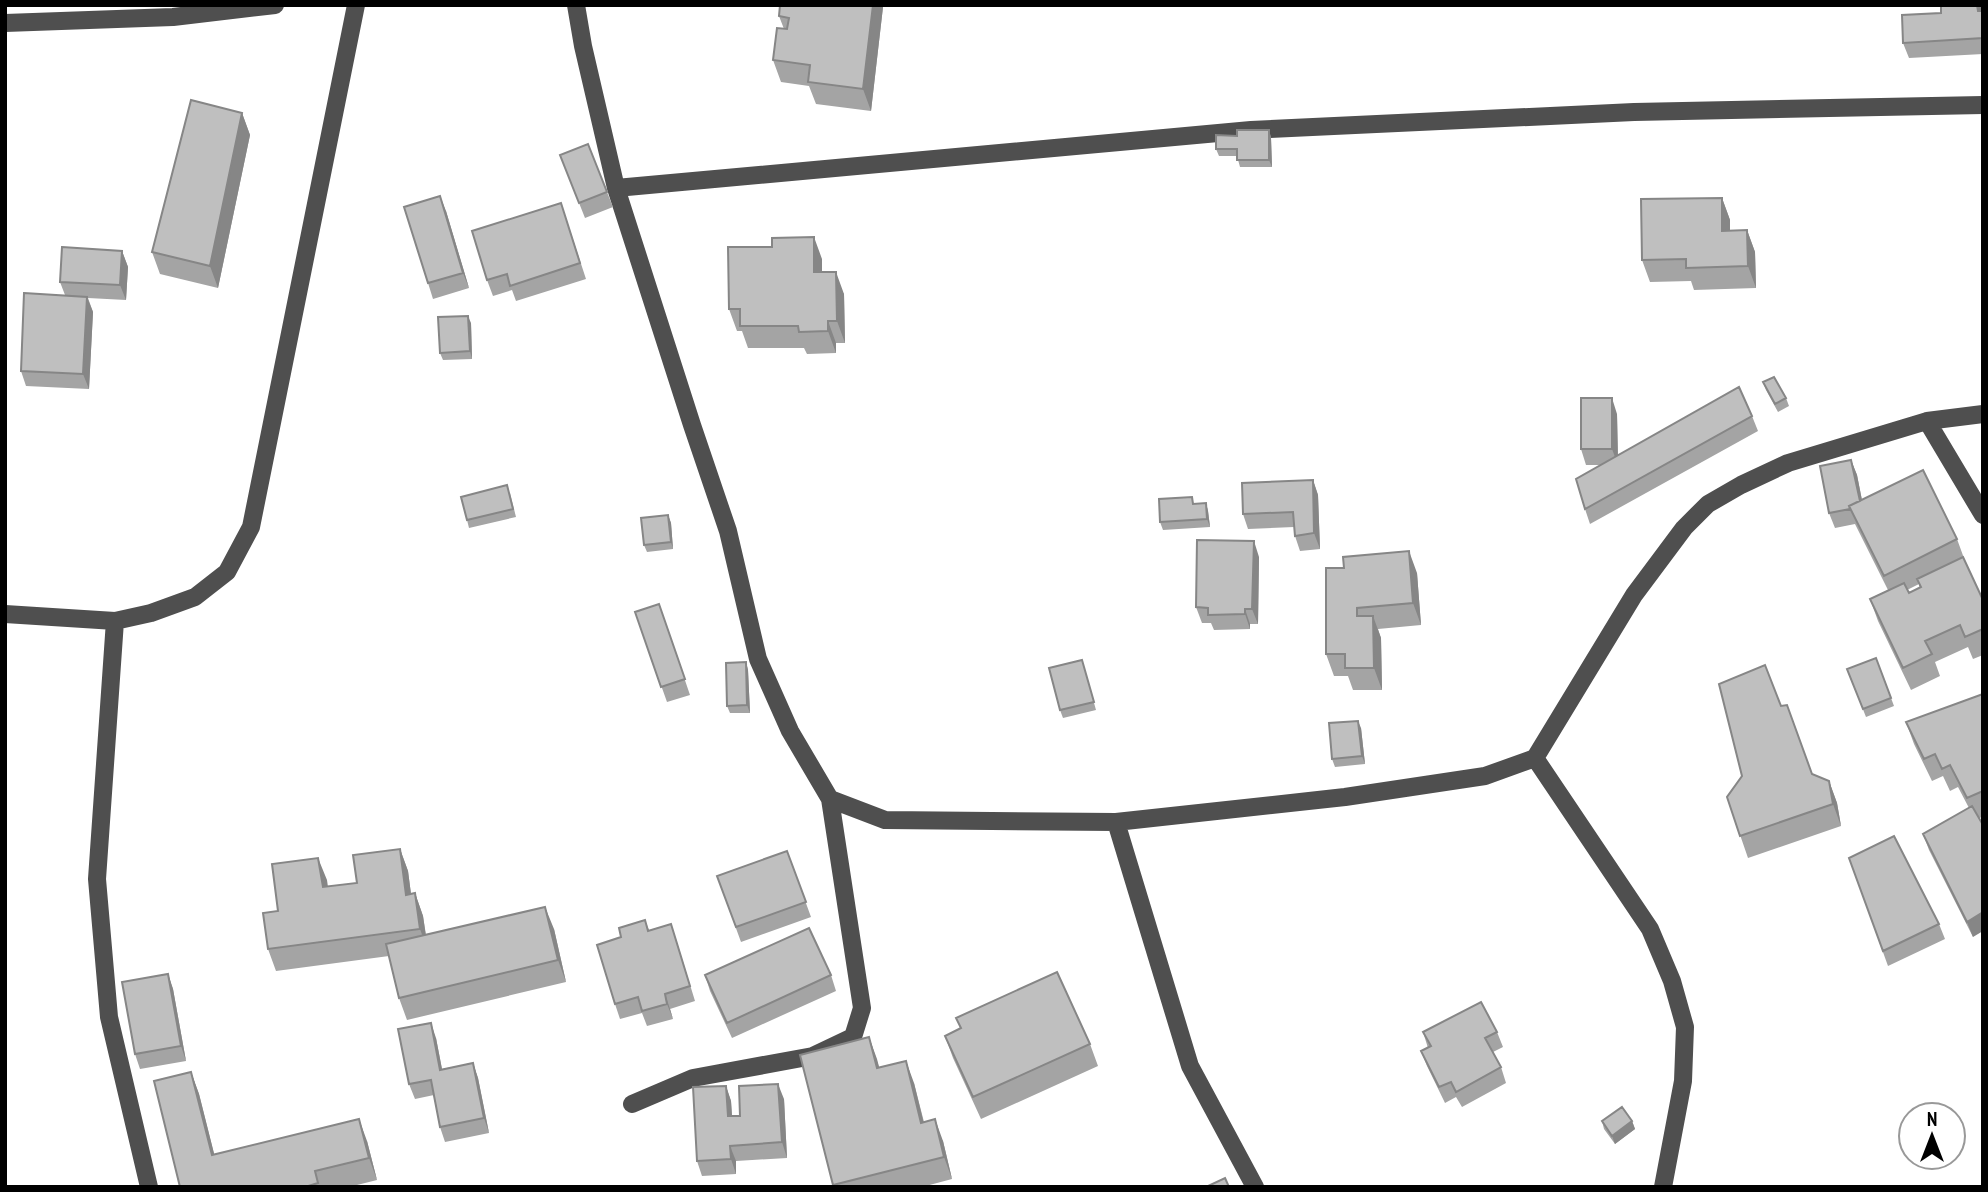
<svg xmlns="http://www.w3.org/2000/svg" width="1988" height="1192" font-family="'PT Sans Narrow',sans-serif">
	<style>
		.lines { fill: none; stroke-linecap: round; stroke-linejoin: round }
		.minor { stroke: #4f4f4f; stroke-width: 18 }
		.wall { fill: #a4a4a4; fill-rule: evenodd }
		.shaded-wall { fill: #868686 }
		.building { fill: #bfbfbf; stroke: #868686; stroke-width: 2 }
	</style>
	<rect width="100%" height="100%" fill="#fff"/>
	<g class="lines">
		<path class="minor" d="M576,5l7,41 33,142 76,237 36,106 30,128 32,72 40,68 55,21 231,2 229,-25 140,-21 50,-18 99,-163 50,-67 24,-24 33,-19 47,-22 139,-42 56,-7
			M5,23l168,-6 102,-12
			M616,188l635,-58 383,-18 349,-7
			M1927,421l56,94
			M5,614l110,7 36,-8 44,-16 32,-25 24,-45 105,-522
			M115,621l-18,258 12,138 40,170
			M1535,758l115,171 22,52 13,46 -2,54 -20,106
			M1116,822l74,244 65,121
			M632,1104l61,-26 120,-22 40,-19 9,-29 -32,-209"/>
	</g>
	<path class="wall" d="M1308,5h29l-28,2z
		M1941,5h41l1,49 -74,4 -6,-15 38,-30z
		M883,7l-12,104 -55,-7 -7,-18 -28,-4 -8,-22 11,-31 -5,-13z
		M242,113l8,22 -32,153 -58,-14 -8,-22z
		M1269,130l2,8 1,29h-32l-3,-11h-18l-3,-7 21,-13z
		M566,170l41,22 6,15 -28,11z
		M1722,198l8,22v11l17,-1 8,22 1,36 -62,2 -3,-9 -41,1 -8,-22z
		M446,211l23,77 -36,11 -5,-16z
		M566,218l20,61 -70,22 -4,-11 -19,6 -6,-16z
		M122,251l6,16 -2,33 -38,-2 5,14 -4,77 -63,-3 -5,-15 44,-76 -5,-13z
		M822,259v13l22,22 1,49h-9v10l-29,1 -3,-6h-56l-6,-17h-5l-8,-22z
		M471,323l1,36 -29,1 -3,-7z
		M1763,382l23,16 3,8 -11,6 -12,-22z
		M1617,414l1,41 134,-39 6,15 -168,93 -5,-15 17,-44h-16l-5,-16z
		M1851,460l6,15 5,25 95,39 8,22 18,39v55l-10,4 -5,-12 -33,15 5,14 -29,14 -33,-69 -8,-22 18,-9 -33,-66 -20,4 -6,-15zM1919,584l1,4 -11,5 -2,-3z
		M1313,480l5,15 2,54 -20,2 -5,-15 -1,-9 -46,2 -5,-15z
		M510,493l6,24 -47,11 -2,-8z
		M1206,503l2,8 2,16 -47,3 -3,-8 35,-18z
		M668,515l3,8 2,26 -26,3 -3,-7z
		M1259,557l-1,67h-8v5l-36,1 -3,-7h-9l-6,-16z
		M1326,568l91,5 4,52 -43,4 3,9 1,52h-29l-5,-14h-14l-8,-22z
		M659,604l31,91 -23,7 -32,-90z
		M1876,658l18,48 -28,11 -19,-48z
		M1082,660l14,50 -33,8 -3,-8z
		M746,662l2,8 2,43h-20l-3,-7z
		M1983,694v123l-4,1 -6,119 -44,-87 -6,-16 46,-26 -11,-21 -8,4 -7,-15 -11,5 -18,-37 -8,-22z
		M1781,706l31,68 17,7 8,22 4,23 -93,32 -21,-61 15,-21z
		M1361,728l4,36 -30,3 -3,-8z
		M400,849l8,22 3,23 4,-1 8,23 3,19 128,-6 12,53 -159,38 -8,-22 -10,-42 -113,15 -8,-22 10,-38 49,-31v7l30,-4z
		M787,851l24,66 -70,25 -24,-66z
		M1849,858l90,66 6,15 -57,27z
		M645,920l4,10 27,9 19,62 -25,8 3,10 -26,7 -5,-13 -22,6 -5,-15 6,-67z
		M168,974l5,15 13,72 -46,8 -5,-15z
		M705,975h126l5,16 -104,47 -22,-47z
		M956,1018l134,26 8,22 -117,53 -28,-61 -8,-22 16,-7z
		M1423,1032h74l6,15 -10,5 8,15 5,16 -44,24 -6,-10 -11,6 -18,-37 -6,-15 7,-3z
		M869,1037l10,30 35,16 10,39 19,19 9,38 -30,8h-88l-34,-132z
		M436,1038l6,31 31,-6 5,15 11,55 -44,9 -5,-15 -6,-32 -19,4 -6,-15z
		M191,1072l8,22 15,60 153,-13 10,39 -28,7h-169z
		M726,1086l5,15 1,15h8l44,-17 3,59 -51,3v13l-34,2 -5,-15z
		M1602,1121h30l3,8 -20,15 -11,-15z"/>
	<path class="shaded-wall" d="M873,5h10v2l-12,104 -8,-22z
		M1977,5h5l1,20 -5,-14z
		M242,113l8,22 -32,153 -8,-22z
		M1269,130l2,8 1,29 -3,-7z
		M440,196l6,15 23,77 -6,-15z
		M1722,198l8,22v33l-8,-22z
		M1747,230l8,22 1,36 -8,-22z
		M814,237l8,22v35l-8,-22z
		M122,251l6,16 -2,33 -6,-15z
		M836,272l8,22 1,49 -8,-22z
		M87,297l6,15 -4,77 -6,-15z
		M468,316l3,7 1,36 -2,-8z
		M828,321l8,22v10l-8,-22z
		M1612,398l5,16 1,51 -6,-16z
		M1851,460l6,15 9,46 -5,-15z
		M1313,480l5,15 2,54 -6,-16z
		M1206,503l2,8 2,16 -3,-8z
		M668,515l3,8 2,26 -2,-7z
		M1254,541l5,16 -1,67 -6,-15z
		M1409,551l8,22 4,52 -8,-22z
		M1245,609l5,15v5l-5,-15z
		M1373,616l8,22 1,52 -8,-22z
		M746,662l2,8 2,43 -3,-8z
		M1358,721l3,7 4,36 -3,-8z
		M1829,781l8,22 4,23 -8,-22z
		M400,849l8,22 6,46 -8,-22z
		M318,858l9,22 4,29 -8,-22z
		M415,893l8,23 5,35 -8,-22z
		M545,907l9,22 12,53 -8,-22z
		M1983,912v19l-10,6 -6,-15z
		M168,974l5,15 13,72 -5,-15z
		M665,994l5,15 3,10 -6,-15z
		M431,1023l5,15 9,47 -5,-15z
		M869,1037l8,22 8,31 -8,-22z
		M906,1061l8,22 15,62 -8,-22z
		M473,1063l5,15 11,55 -5,-15z
		M191,1072l8,22 21,83 -8,-22z
		M778,1084l6,15 3,59 -5,-16z
		M726,1086l5,15 2,31 -5,-16z
		M359,1119l8,22 10,39 -8,-22z
		M935,1119l8,22 9,38 -8,-22z
		M1632,1121l3,8 -20,15 -3,-8z
		M730,1146l6,15v13l-5,-15z"/>
	<path class="building" d="M780,5h93l-10,84 -55,-7 2,-17 -37,-5 4,-32 10,1 2,-11 -10,-2z
		M1941,5h36l1,6h5v27l-80,5 -1,-28 39,-2z
		M191,100l51,13 -32,153 -58,-14z
		M1237,130h32v30h-32v-11h-21v-14l21,1z
		M588,144l19,48 -28,11 -19,-48z
		M440,196l23,77 -35,10 -24,-76z
		M1722,198v33l25,-1 1,36 -62,2v-9l-44,1 -1,-61z
		M561,203l19,60 -70,23 -3,-12 -20,6 -15,-49z
		M814,237v35h22l1,49h-9v10l-29,1 -1,-6h-58v-17h-11l-1,-62h44v-9z
		M62,247l60,4 -2,34 -60,-3z
		M24,293l63,4 -4,77 -62,-3z
		M468,316l2,35 -30,2 -2,-36z
		M1774,377l12,21 -11,6 -12,-22z
		M1739,387l13,29 -167,93 -9,-30z
		M1581,398h31v51h-31z
		M1851,460l9,41 -11,5 1,3 -21,4 -9,-47z
		M1923,470l34,69 -73,37 -35,-70z
		M1313,480l1,53 -19,3 -2,-24 -50,2 -1,-31z
		M507,485l6,24 -46,11 -6,-23z
		M1192,497l1,7 13,-1 1,16 -47,3 -1,-23z
		M668,515l3,27 -27,3 -3,-27z
		M1197,540l57,1 -2,68h-7v5l-37,1v-7l-12,-1z
		M1409,551l4,52 -56,5v8h16l1,52h-29v-14h-19v-86h18l-1,-11z
		M1963,557l20,43v29l-18,8 -5,-12 -35,16 7,13 -29,14 -33,-69 34,-16 5,10 12,-6 -4,-8z
		M659,604l26,75 -24,8 -26,-75z
		M1876,658l15,40 -28,11 -16,-40z
		M1082,660l12,42 -34,8 -11,-42z
		M746,662l1,43 -20,1 -1,-43z
		M1765,665l16,41 6,-1 25,69 17,7 4,23 -93,32 -13,-39 15,-21 -23,-92z
		M1983,694v97l-16,7 -17,-33 -8,4 -7,-15 -11,5 -18,-37z
		M1358,721l4,35 -30,3 -3,-36z
		M1972,806l11,19v87l-16,10 -44,-88z
		M1894,836l45,88 -56,27 -34,-93z
		M400,849l6,46 9,-2 5,36 -152,20 -5,-36 15,-2 -6,-47 46,-6 5,29 34,-4 -4,-28z
		M787,851l19,51 -70,25 -19,-51z
		M545,907l13,53 -159,38 -13,-54z
		M645,920l3,11 23,-7 19,62 -25,8 2,10 -25,7 -4,-14 -23,7 -18,-59 24,-8 -2,-9z
		M809,928l22,47 -104,48 -22,-48z
		M1057,972l33,72 -117,53 -28,-61 16,-8 -5,-10z
		M168,974l13,72 -46,8 -13,-72z
		M1481,1002l16,30 -12,6 16,29 -45,25 -5,-10 -12,5 -18,-36 10,-5 -8,-14z
		M431,1023l9,47 33,-7 11,55 -44,9 -9,-47 -22,4 -11,-55z
		M869,1037l8,31 29,-7 15,62 14,-4 9,38 -111,28 -33,-130z
		M191,1072l21,83 147,-36 10,39 -54,13 3,12 -13,4h-125l-26,-106z
		M778,1084l4,58 -52,4 1,13 -34,2 -4,-74 33,-1 2,30h12l-1,-30z
		M1622,1107l10,14 -20,15 -10,-15z
		M1225,1178l4,9h-23z"/>
	<rect width="1988" height="1192" fill="none" stroke="#000000" stroke-width="14"/>
	<g transform="translate(1932 1136)"><circle r="33" fill="#ffffff" stroke="#999999" stroke-width="2"/>
	<path d="M0-5L12 26L0 18L-12 26Z" fill="#000000"/>
	<text y="-10" font-size="19" font-weight="bold" text-anchor="middle" fill="#000000">N</text>
	</g>
</svg>
